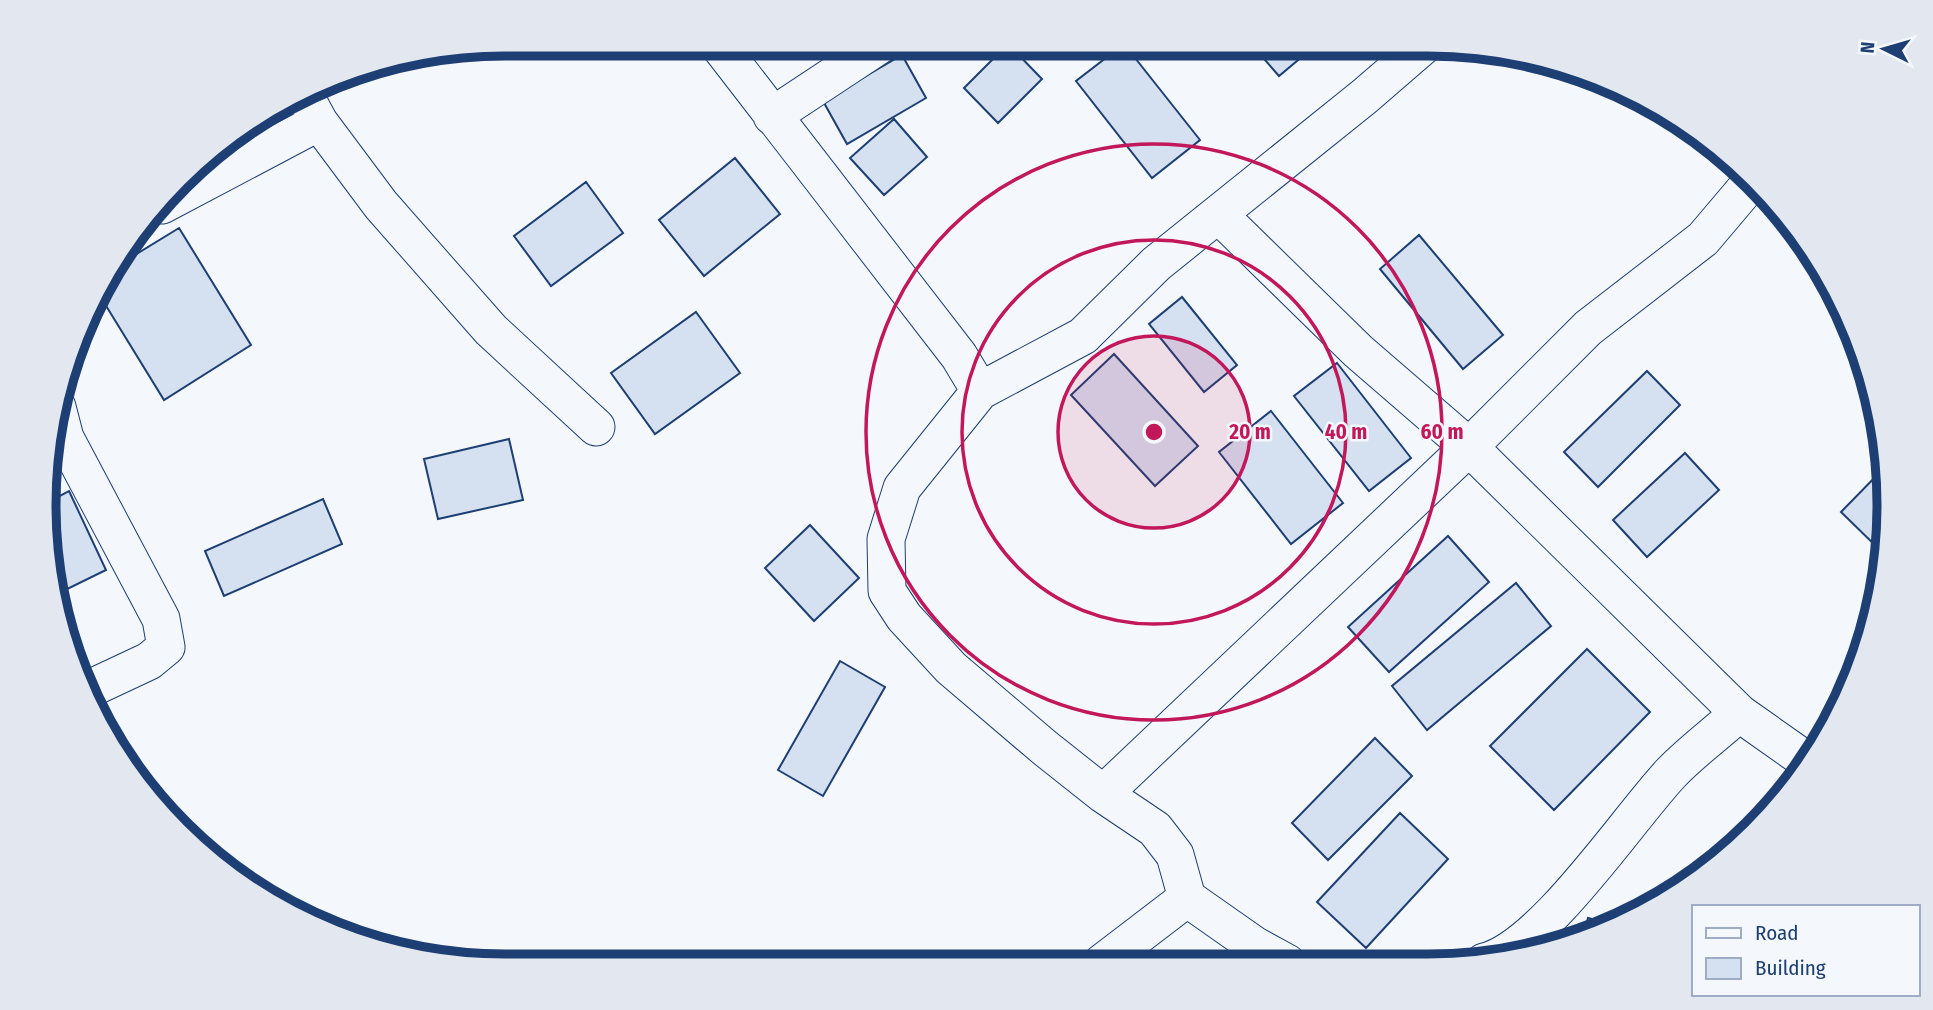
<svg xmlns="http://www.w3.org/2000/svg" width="1933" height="1010" font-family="'Fira Sans Condensed',sans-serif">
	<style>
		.building { fill: #d5e0f0; stroke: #1d3f73; stroke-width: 2 }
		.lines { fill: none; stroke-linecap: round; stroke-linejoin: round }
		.minor-casing { stroke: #1d3f73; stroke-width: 39 }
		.minor { stroke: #f4f7fb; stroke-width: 37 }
		.ring { fill: none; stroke: #c2185b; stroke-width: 3.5 }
		.rim { fill: none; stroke: #1d3f73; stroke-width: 9 }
		.centre { fill: #c2185b; stroke: #f4f7fb; stroke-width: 3.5 }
		.ring-label { font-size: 21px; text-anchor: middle; font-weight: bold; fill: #c2185b; stroke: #f4f7fb; stroke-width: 5; stroke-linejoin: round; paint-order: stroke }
	</style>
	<rect width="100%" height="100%" fill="#f4f7fb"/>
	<path class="building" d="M1008,44l34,35 -44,44 -34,-35z
		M1124,44l76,96 -48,38 -76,-97z
		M1252,45h64l-37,31z
		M902,55l24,43 -79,46 -24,-43z
		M894,119l33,38 -43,38 -34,-37z
		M735,158l45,56 -76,62 -45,-56z
		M586,182l37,51 -72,53 -37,-50z
		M179,228l72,117 -87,55 -64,-104 12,-27z
		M1419,235l84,100 -40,34 -83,-100z
		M1182,297l55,68 -33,27 -55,-68z
		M696,312l44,61 -85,61 -44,-61z
		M1114,354l84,92 -43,40 -84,-91z
		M1337,363l74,95 -42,33 -75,-95z
		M1647,371l33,34 -82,82 -34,-35z
		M1271,411l72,92 -52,41 -72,-92z
		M509,439l14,61 -85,19 -14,-60z
		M1685,453l34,37 -72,67 -34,-37z
		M1886,466l2,70 -3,19 -44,-43z
		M69,491l37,79 -51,25 -10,-59 3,-34z
		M323,499l19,45 -118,52 -19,-45z
		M810,525l49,53 -45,43 -49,-53z
		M1448,536l41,46 -100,90 -41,-45z
		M1516,583l35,43 -124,104 -35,-44z
		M1587,649l63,63 -96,98 -64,-64z
		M840,661l45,26 -62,109 -45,-26z
		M1375,738l37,38 -84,84 -36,-37z
		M1400,813l48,46 -82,89 -49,-46z
		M1588,918l29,7 -13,6 -21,6z"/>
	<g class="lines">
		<g class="minor-casing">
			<path id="minor" d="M718,44l241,312 21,35
				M305,96l14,26 62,83 110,125 105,97
				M772,116l109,-72
				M162,205l157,-83
				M1219,215l139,136 111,96 270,266 68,48
				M57,407l8,31 96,181 5,28 -17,14 -64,30
				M1103,794l366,-347 119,-119 115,-89 50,-59
				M1187,898l-12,-43 -20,-26 -52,-35 -58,-46 -94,-80 -47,-51 -17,-26 -1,-52 16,-51 78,-97 103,-55 73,-72 209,-168 59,-51
				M1484,962c59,-14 143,-142 187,-189 20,-21 46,-40 68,-60
				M1102,963l85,-65 67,47 33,18"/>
		</g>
		<use href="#minor" class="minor"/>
	</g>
	<circle cx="1154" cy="432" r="96" fill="#c2185b" fill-opacity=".12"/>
	<g class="ring">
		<circle cx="1154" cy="432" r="96"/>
		<circle cx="1154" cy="432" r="192"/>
		<circle cx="1154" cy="432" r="288"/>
	</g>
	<path d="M0 0H1933V1010H0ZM505 56H1428A449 449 0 0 1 1877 505V505A449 449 0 0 1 1428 954H505A449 449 0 0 1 56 505V505A449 449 0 0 1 505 56Z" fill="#e3e8f0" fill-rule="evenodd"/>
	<path class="rim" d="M505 56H1428A449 449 0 0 1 1877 505V505A449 449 0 0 1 1428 954H505A449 449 0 0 1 56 505V505A449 449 0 0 1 505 56Z"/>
	<circle cx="1154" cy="432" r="10" class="centre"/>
	<g class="ring-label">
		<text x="1250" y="439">20 m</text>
		<text x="1346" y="439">40 m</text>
		<text x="1442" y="439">60 m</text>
	</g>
	<rect x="1692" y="905" width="228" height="91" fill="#f4f7fb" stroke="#9eadc5" stroke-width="2"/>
	<rect x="1706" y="928" width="35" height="10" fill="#f4f7fb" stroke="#9eadc5" stroke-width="2"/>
	<text x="1755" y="940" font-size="21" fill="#1d3f73">Road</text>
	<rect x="1706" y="958" width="35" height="21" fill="#d5e0f0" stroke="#9eadc5" stroke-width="2"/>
	<text x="1755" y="975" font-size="21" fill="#1d3f73">Building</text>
	<g transform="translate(1884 49) rotate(275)" stroke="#f4f7fb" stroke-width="5" paint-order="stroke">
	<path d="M0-5L12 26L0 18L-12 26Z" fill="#1d3f73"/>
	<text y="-10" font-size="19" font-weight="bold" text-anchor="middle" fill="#1d3f73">N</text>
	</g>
</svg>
